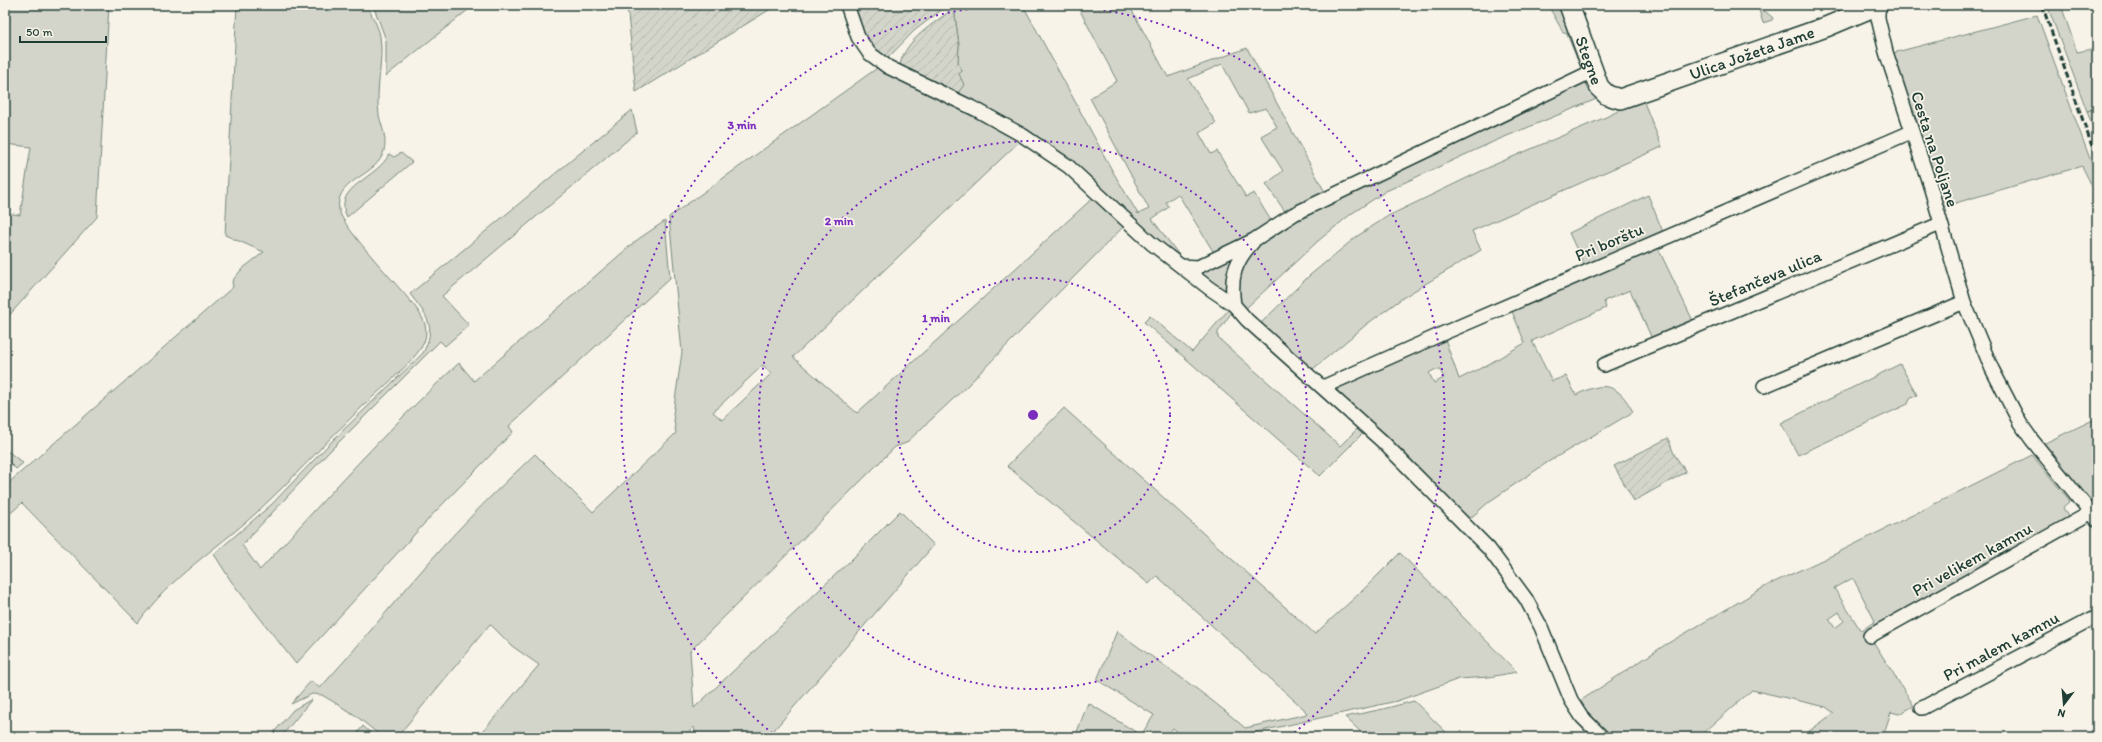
<svg xmlns="http://www.w3.org/2000/svg" width="2102" height="742" font-family="Itim,sans-serif">
	<style>
		.grass { fill: #d3d5ca; stroke: #79897f; fill-rule: evenodd }
		.garden { fill: url(#garden-furrows); stroke: #79897f }
		.lines { fill: none; stroke-linecap: round; stroke-linejoin: round }
		.street-casing { stroke: #1f3d34; stroke-width: 16 }
		.secondary-casing { stroke: #1f3d34; stroke-width: 22 }
		.street { stroke: #f7f3e8; stroke-width: 13 }
		.secondary { stroke: #f7f3e8; stroke-width: 19 }
		.rail { stroke: #1f3d34; stroke-width: 3; stroke-dasharray: 6 3; stroke-linecap: butt }
		.ring { fill: none; stroke: #7b2cbf; stroke-width: 2; stroke-dasharray: 2 4 }
		.labels { text-anchor: middle; stroke-width: 3.5; stroke-linejoin: round; paint-order: stroke }
		.street-label { font-size: 17px; fill: #1f3d34; stroke: #f7f3e8 }
		.centre { fill: #7b2cbf; stroke: #f7f3e8; stroke-width: 2 }
		.ring-label { font-size: 12px; text-anchor: middle; font-weight: bold; fill: #7b2cbf; stroke: #f7f3e8; stroke-width: 3.5; stroke-linejoin: round; paint-order: stroke }
	</style>
	<defs>
		<pattern id="garden-furrows" width="10" height="10" patternUnits="userSpaceOnUse"><rect width="10" height="10" fill="#d3d5ca"/><path d="M-1 1l2-2M0 10L10 0M9 11l2-2" fill="none" stroke="#b5b8ae"/></pattern>
	</defs>
	<rect width="100%" height="100%" fill="#f7f3e8"/>
	<filter id="ink" filterUnits="userSpaceOnUse"><feTurbulence type="fractalNoise" baseFrequency=".025" numOctaves="2"/><feDisplacementMap in="SourceGraphic" scale="8" xChannelSelector="R" yChannelSelector="G"/><feConvolveMatrix kernelMatrix="1 2 1 2 8 2 1 2 1" color-interpolation-filters="sRGB"/></filter>
	<g filter="url(#ink)">
		<path class="grass" d="M5,5h104l-12,212 -92,103v-107l15,2 11,-68 -26,-3z
			M237,5h130c4,10 11,20 13,31 4,26 -5,52 -1,79 3,14 10,26 3,41 -10,21 -48,25 -43,54 4,19 63,79 77,98 8,11 13,21 8,34 -7,18 -47,50 -62,65 -37,35 -70,73 -107,107 -42,38 -84,62 -117,109l-116,-120 -17,15 1,-13 -1,-19 228,-199 -1,-6 10,-12 22,-17 -39,-17z
			M373,5h101l-88,71v-36z
			M959,5h64l90,167 25,42 11,-5 -59,-111 27,-17 -40,-76h52l39,72 79,-29 79,146 -40,19 -20,-29 17,-13 -22,-35 16,-9 -11,-19 -17,5 -27,-49 -34,15 28,44 -17,10 12,21 6,-3 29,46 8,-4 19,31 -57,32 -38,-62 -12,8 3,5 -17,12 30,40 -1,2 -35,-31 -189,-136 2,-20 3,-3 -4,-8 1,-18 -5,-37z
			M1548,5h13l19,54 -2,2 -12,-29h-3z
			M2047,5h14l16,47 16,-3 2,8h2v51l-10,3z
			M1759,10l7,2 7,6 -1,2 -9,3z
			M2037,15l60,163v18l-15,-30 -140,41c-14,-52 -33,-102 -49,-154z
			M880,66l141,74 -228,217 64,56 238,-217 31,28 -160,163 -60,56 -11,4 -205,204 4,57 156,-147 50,-50 34,34 -166,192h-72l-2,-10 -11,10h-205l61,-72 -27,-19 -22,-22 -93,113h-15l-27,-22 -33,-20 -10,-1 -21,10 20,-23 9,7c38,-41 73,-85 111,-128 32,-37 68,-72 104,-106l58,58 83,-79 -3,-19 9,-62 -13,-135zM763,365l8,9 -49,46 -9,-8z
			M1581,82h7l11,16 -104,43 -109,50 -35,23 -33,27 -74,69 -4,-5 -3,-30 16,-27 47,-32 235,-108z
			M1643,100l19,47 -190,84 9,19 -77,47 -37,27 -54,45 -53,-45 49,-48 47,-39 32,-21 108,-52 110,-47 12,-6 2,-3z
			M632,110l5,22 -195,164 27,29 -24,21 -5,-5 -113,113 -85,91 18,25c66,-72 127,-141 199,-207l15,18 163,-141 28,-19 5,57 -161,148 4,6 -80,82 -137,150 -65,-83 -17,-27 58,-50 62,-65 89,-86c14,-27 4,-37 -13,-59z
			M401,153l11,9 -65,55c-16,-30 32,-39 42,-63l5,3z
			M1648,195l15,37 -78,35 -16,-34z
			M1657,246l37,77 -41,18 -23,-51 -26,11 2,7 -74,33 20,40 14,-5 10,19c28,-14 42,-12 57,17l-85,50 -58,39 -24,21 -129,-132 2,-5 106,-46 14,40 28,-14 38,-22 -14,-34zM1434,370h6l4,8 -10,5 -5,-10z
			M1235,254l-7,40 -3,3 -30,-27z
			M1229,309l3,3 -14,20v6l122,108 20,-20 5,5 -45,45 -176,-154 6,-6 42,36z
			M1900,364l17,31 -7,4 -2,5 -110,51 -17,-32z
			M1064,408l251,226 46,-42 39,-39 117,119 -28,5 -30,2 -62,22 -145,32 -20,4h-49l-10,-9 -6,8 1,1h-93l13,-34 53,32 13,-20 -57,-35 20,-49c43,33 88,61 128,97l62,-14 -3,-5 -147,-133 -8,8 -142,-118z
			M2097,418v92l-54,-66z
			M5,449l18,14 -7,6 -11,-11z
			M2032,455l38,46 -7,6 7,14 -201,114 45,71 -15,8 -8,-2 -7,21 3,4h-86l33,-24 -8,-6 -74,-17 -53,47h-90l-20,-18 -12,-16 88,-58 103,-60 67,-31zM1853,578l22,43 -14,10 -27,-43zM1839,612l5,9 -9,7 -6,-9z
			M312,699l-31,38h-11l23,-27z
			M1414,701l37,36h-85l-21,-20 38,-8z
			M363,726l11,10 2,1h-22z"/>
		<path class="garden" d="M627,5h26l3,3 7,-3h114l-141,87z
			M852,5h96l-34,26 -28,29c-19,-12 -27,-35 -34,-55z
			M954,8l5,37 -1,18 4,8 -3,3 5,11 -7,9 -57,-29c5,-26 35,-42 54,-57z
			M2097,108v32l-10,-29z
			M1668,438l6,16 12,18 -52,29 -20,-35z"/>
		<g class="lines">
			<g class="street-casing">
				<path id="street" d="M847,5l11,32 11,16 19,14 89,43 45,25 46,31 83,77 58,45 25,17 13,15 135,121 107,108 37,50 15,28 30,73 11,17 20,20
					M1878,5v13l8,34 45,137 33,113 28,67 28,54 12,17 65,80
					M1181,266l17,1 56,-27 40,-26 299,-143
					M1234,305c-4,-27 0,-43 19,-63
					M1604,365l336,-141
					M1764,386l200,-84
					M1323,387l121,-54 467,-201
					M1870,636l222,-124
					M1922,708l175,-92"/>
			</g>
			<g class="secondary-casing">
				<g id="secondary">
					<path id="s1" d="M1569,5l30,82 8,8 13,4 206,-72 52,-22"/>
				</g>
			</g>
			<use href="#street" class="street"/>
			<use href="#secondary" class="secondary"/>
			<path class="rail" d="M2042,5l55,155"/>
		</g>
	</g>
	<g class="ring">
		<circle cx="1033" cy="415" r="137"/>
		<circle cx="1033" cy="415" r="274"/>
		<path d="M777 737A411 411 0 0 1 1004 5M1062 5A411 411 0 0 1 1289 737"/>
	</g>
	<g class="labels">
		<g class="street-label">
			<text dy="6" stroke="none"><textPath href="#s1" startOffset="252">Ulica Jožeta Jame</textPath></text>
			<text dy="6" stroke="none"><textPath href="#s1" startOffset="59">Stegne</textPath></text>
			<text transform="translate(1935 149) rotate(72)" y="6">Cesta na Poljane</text>
			<text transform="translate(1609 242) rotate(-23)" y="6">Pri borštu</text>
			<text transform="translate(1765 278) rotate(-23)" y="6">Štefančeva ulica</text>
			<text transform="translate(1972 559) rotate(-29)" y="6">Pri velikem kamnu</text>
			<text transform="translate(2001 646) rotate(-28)" y="6">Pri malem kamnu</text>
		</g>
	</g>
	<circle cx="1033" cy="415" r="6" class="centre"/>
	<g class="ring-label">
		<text x="742" y="129">3 min</text>
		<text x="839" y="225">2 min</text>
		<text x="936" y="322">1 min</text>
	</g>
	<rect width="2102" height="742" fill="none" stroke="#f7f3e8" stroke-width="20"/>
	<rect x="10" y="10" width="2082" height="722" fill="none" stroke="#1f3d34" stroke-width="1.5" filter="url(#ink)"/>
	<g transform="translate(2064 704) rotate(196)" stroke="#f7f3e8" stroke-width="3" paint-order="stroke">
	<path d="M0-3L7 15L0 10L-7 15Z" fill="#1f3d34"/>
	<text y="-6" font-size="11" font-weight="bold" text-anchor="middle" fill="#1f3d34">N</text>
	</g>
	<path d="M20 36v6h86v-6" fill="none" stroke="#1f3d34" stroke-width="2"/>
	<text x="26" y="36" font-size="12" fill="#1f3d34" stroke="#f7f3e8" stroke-width="3" paint-order="stroke">50 m</text>
</svg>
